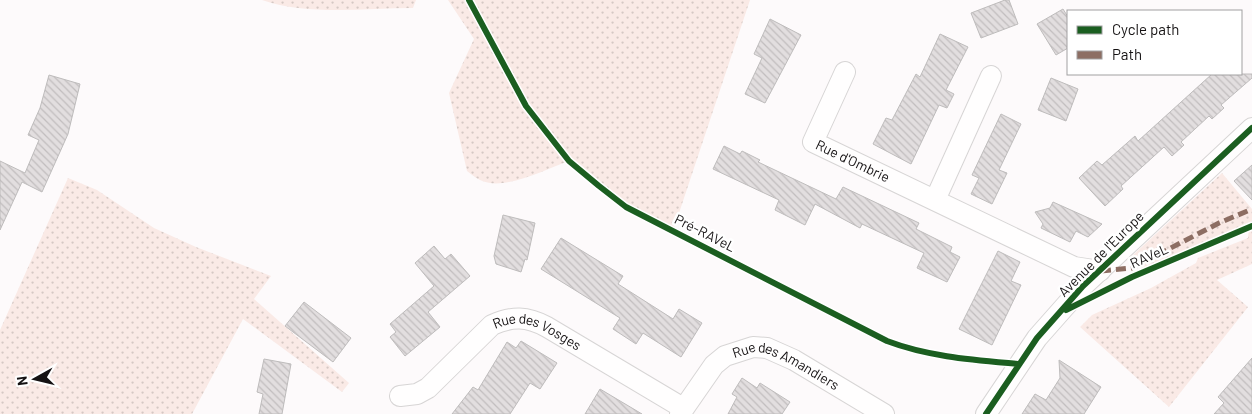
<svg xmlns="http://www.w3.org/2000/svg" width="1252" height="414" font-family="Barlow,sans-serif">
	<style>
		.grass { fill: url(#grass-dots) }
		.building { fill: url(#building-back-hatch); stroke: #bebcbc }
		.lines { fill: none; stroke-linecap: round; stroke-linejoin: round }
		.minor-casing { stroke: #d7d5d5; stroke-width: 22 }
		.minor { stroke: #fffefe; stroke-width: 20 }
		.quiet { stroke: #8d6e63; stroke-width: 5; stroke-dasharray: 10 5; stroke-linecap: butt }
		.cycleway-casing { stroke: #fff; stroke-width: 9 }
		.cycleway { stroke: #1b5e20; stroke-width: 6 }
		.labels { text-anchor: middle; stroke-width: 5; stroke-linejoin: round; paint-order: stroke }
		.street-label { font-size: 14px; fill: #151213; stroke: #fff }
	</style>
	<defs>
		<pattern id="grass-dots" width="8" height="8" patternUnits="userSpaceOnUse" patternTransform="scale(1.25)"><rect width="8" height="8" fill="#faeae6"/><path d="M2 2h.1M6 6h.1" fill="none" stroke="#d5c8c4" stroke-width="1.8" stroke-linecap="round"/></pattern>
		<pattern id="building-back-hatch" width="6" height="6" patternUnits="userSpaceOnUse" patternTransform="scale(1.25)"><rect width="6" height="6" fill="#e2dedf"/><path d="M-1 5l2 2M0 0l6 6M5-1l2 2" fill="none" stroke="#c1bdbe"/></pattern>
	</defs>
	<rect width="100%" height="100%" fill="#fdfafb"/>
	<path class="grass" d="M262,0h154l-3,8c-48,0 -105,8 -151,-8z
		M448,0h302l-77,231 -47,-24 -57,-46c-23,8 -66,31 -89,19 -4,-2 -9,-6 -13,-9l-18,-78 25,-54z
		M1222,173l30,36v55l-35,16 31,27 -79,100 -89,-80 12,-12 59,-27 45,-25 2,-5 50,-20 1,-11 -105,44 -12,-15z
		M68,178l29,12 57,38 42,19 75,29 -17,23 95,84 -7,9 -99,-73 -51,95h-192v-84z"/>
	<path class="building" d="M1005,0h4l9,24 -37,14 -10,-25z
		M1063,9l5,8v31l-12,7 -19,-31z
		M770,19l31,16 -36,68 -20,-9 17,-36 -8,-4z
		M940,34l28,13 -22,43 8,4 -7,14 -8,-3 -28,59 -38,-20 13,-26 6,2 24,-46 4,3z
		M1212,74h40v4l-31,27 3,3 -12,11 -3,-3 -28,26 3,3 -12,11 -8,-9 -43,39 2,3 -18,17 -26,-28 18,-17 5,4 33,-29 3,5z
		M49,75l31,9 -12,50 -26,58 -20,-10 -22,48v-69l25,12 14,-33 -11,-5 12,-27z
		M1051,78l27,11 -12,32 -28,-11z
		M1001,114l20,10 -22,46 8,3 -15,31 -21,-10 8,-16 -7,-3z
		M724,146l16,8 2,-3 18,9 -2,2 78,37 7,-12 76,36 -3,6 36,18 -2,5 10,5 -13,25 -30,-14 7,-15 -62,-29 -2,4 -45,-24 -10,21 -30,-15 4,-10 -66,-31z
		M1252,165v35l-18,-19z
		M1053,202l49,22 -14,13 -12,-6 -6,11 -29,-14 2,-4 -8,-12 15,-4z
		M503,215l32,8 -8,37 -2,-1 -4,13 -25,-8 -2,-8z
		M561,238l62,38 -5,8 55,35 6,-10 23,14 -21,34 -38,-24 -7,11 -23,-15 7,-11 -79,-49z
		M434,246l11,13 6,-5 19,22 -42,36 12,15 -35,29 -15,-19 6,-5 -6,-8 44,-38 -19,-23z
		M998,251l22,11 -9,19 10,4 -29,60 -33,-16z
		M304,302l47,36 -18,24 -48,-36z
		M521,341l36,22 -17,26 -10,-6 -20,31h-58l21,-27 5,3 29,-48 9,6z
		M1252,358v56h-38l10,-11 -6,-6z
		M264,359l27,5 -9,50h-23l4,-20 -6,-2z
		M1059,360l42,27 -17,27h-62l13,-20 11,6 14,-22z
		M742,378l15,10 3,-5 30,19 -8,12h-54l9,-17 -5,-3z
		M600,389l42,25h-57z"/>
	<g class="lines">
		<g class="minor-casing">
			<g id="minor">
				<path id="s1" d="M845,72l-32,70 261,125 26,4"/>
				<path d="M935,200l56,-124"/>
				<path id="s2" d="M400,396l17,-2 11,-6 64,-63c20,-9 35,-9 55,2l136,81"/>
				<path id="s3" d="M680,414l34,-49 11,-9 28,-9 14,1 27,12 90,54"/>
				<path d="M986,414l51,-76 46,-52 169,-158"/>
			</g>
		</g>
		<use href="#minor" class="minor"/>
		<path class="quiet" d="M1101,271l31,-3 87,-45 33,-14"/>
		<g class="cycleway-casing">
			<path id="cycleway" d="M469,0l57,106 43,55 30,25 27,21 261,134c42,16 88,19 132,23
				M1066,310l66,-33 120,-51
				M986,414l51,-76 46,-52 169,-158"/>
		</g>
		<use href="#cycleway" class="cycleway"/>
	</g>
	<g class="labels">
		<g class="street-label">
			<text dy="5" stroke="none"><textPath href="#s1" startOffset="121">Rue d'Ombrie</textPath></text>
			<text transform="translate(705 233) rotate(27)" y="5">Pré-RAVeL</text>
			<text transform="translate(1101 254) rotate(-45)" y="5">Avenue de l'Europe</text>
			<text transform="translate(1149 256) rotate(-24)" y="5">RAVeL</text>
			<text dy="5" stroke="none"><textPath href="#s2" startOffset="168">Rue des Vosges</textPath></text>
			<text dy="5" stroke="none"><textPath href="#s3" startOffset="140">Rue des Amandiers</textPath></text>
		</g>
	</g>
	<rect x="1067" y="10" width="175" height="65" fill="#ffffff" stroke="#a1a0a1"/>
	<rect x="1077" y="26" width="25" height="8" fill="#1b5e20" stroke="#a1a0a1"/>
	<text x="1112" y="35" font-size="15" fill="#151213">Cycle path</text>
	<rect x="1077" y="51" width="25" height="8" fill="#8d6e63" stroke="#a1a0a1"/>
	<text x="1112" y="60" font-size="15" fill="#151213">Path</text>
	<g transform="translate(35 379) rotate(262)" stroke="#ffffff" stroke-width="4" paint-order="stroke">
	<path d="M0-4L9 19L0 12L-9 19Z" fill="#151213"/>
	<text y="-8" font-size="14" font-weight="bold" text-anchor="middle" fill="#151213">N</text>
	</g>
</svg>
